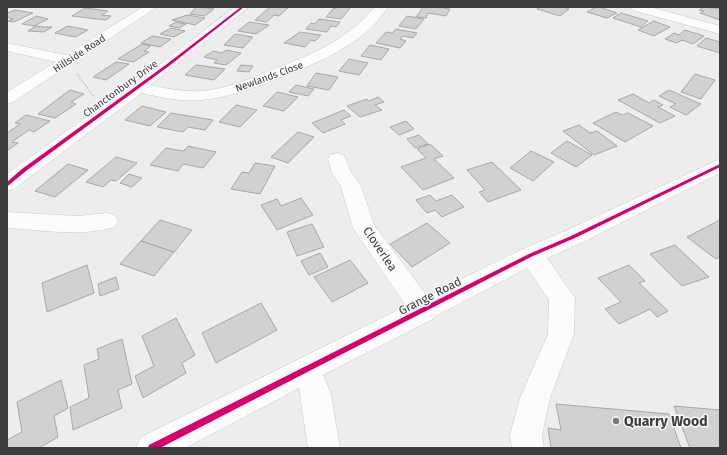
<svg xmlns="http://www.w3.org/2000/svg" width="727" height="455" font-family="'Fira Sans',sans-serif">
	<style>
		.building { fill: #d2d1d1; stroke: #a9a8a8 }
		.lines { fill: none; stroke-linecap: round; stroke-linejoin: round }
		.minor-casing { stroke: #cacacb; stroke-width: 1 }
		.path-far1 { stroke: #cdcdcd; stroke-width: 1.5; stroke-dasharray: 1 1; stroke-linecap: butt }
		.path { stroke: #cdcdcd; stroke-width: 2; stroke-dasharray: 1.5 1.5; stroke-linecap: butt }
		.minor { fill: #fcfcfc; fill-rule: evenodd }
		.cycleway-casing { stroke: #f9f9fc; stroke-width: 3 }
		.cycleway { fill: #d6006c; fill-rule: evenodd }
		.poi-dot { fill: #7b7b7c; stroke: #f9f9fc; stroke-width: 1.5 }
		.labels { text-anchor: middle; stroke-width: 3; stroke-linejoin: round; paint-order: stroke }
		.far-street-label { font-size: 10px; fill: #3d3d3e; stroke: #f9f9fc }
		.street-label { font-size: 12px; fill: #3d3d3e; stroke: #f9f9fc }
		.near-poi-label { font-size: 14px; font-weight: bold; fill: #3d3d3e; stroke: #f9f9fc; text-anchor: start }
	</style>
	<rect width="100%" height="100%" fill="#ededee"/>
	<path class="building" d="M196,7h1l17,2 -9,7 -15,-2z
		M270,7l18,1 -9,8 -5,-1 -7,7 -12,-2z
		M338,7h13l-10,12 -15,-2 7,-8z
		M423,7h15l12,2 -4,7 -18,-3 -2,5 -10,-1z
		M540,7h23l6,2 -9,7 -23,-7z
		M596,7h3l18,6 -10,5 -20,-6z
		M704,7l16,2v11l-20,-7 4,-2 -5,-1z
		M85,8l23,3 -6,4 9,1 -5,4 -34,-4z
		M15,10l18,3 -19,9 -6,-1 5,-2 -6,-2v-4z
		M621,13l27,8 -7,6 -28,-9z
		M187,15l18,3 -10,7 -23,-5z
		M36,16l12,3 -14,7 -12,-2z
		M407,16l17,3 -8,10 -17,-3z
		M319,19l21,3 -4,5 -5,-1 -4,6 -21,-3 5,-6 4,1z
		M654,21l16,6 -16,9 -16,-6z
		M176,22l10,2 -7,4 -10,-2z
		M249,22l20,3 -13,9 -18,-3z
		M36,26l8,1h8l-8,5 -16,-1z
		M68,26l20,4 -13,7 -20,-4z
		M171,28l14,3 -11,6 -14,-3z
		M396,29l21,4 -4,5 -10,-2 -3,3 6,2 -6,7 -24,-5 10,-11 6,1z
		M685,30l19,6 -11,8 -11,-4 -5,3 -12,-4 9,-6 5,2z
		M300,32l21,3 -6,6 -4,-1 -6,7 -21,-4z
		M235,34l18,3 -10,11 -19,-3z
		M152,36l19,3 -11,8 -19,-4z
		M706,38l14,4v11l-23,-7z
		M142,44l9,2 -7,5 5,1 -16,10 -15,-3z
		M370,45l19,4 -8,11 -20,-4z
		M226,50l15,3 -15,12 -12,-2 3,-3 -13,-3 9,-6 9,2z
		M349,59l19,4 -9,12 -20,-4z
		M116,62l13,2 -23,16 -13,-3z
		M196,65l29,4 -11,11 -29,-5z
		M241,65l12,1 -4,6 -12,-1z
		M316,73l22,4 -9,13 -22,-4z
		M695,74l20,6 -14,19 -20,-7z
		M296,85l18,4 -6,7 -19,-4z
		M70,90l14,4 -13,8 5,2 -21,14 -17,-4z
		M669,90l32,14 -15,11 -16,-8 6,-3 -17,-8z
		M277,92l21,5 -14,14 -21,-5z
		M633,94l16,9 5,-3 9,5 -5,2 17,9 -15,7 -42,-23z
		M378,97l6,5 -9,3 7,5 -22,7 -13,-11 20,-7 2,2z
		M236,105l21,5 -17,17 -21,-5z
		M142,106l24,6 -16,14 -25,-6z
		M344,110l7,6 -10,4 4,4 -22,9 -11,-10z
		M616,112l6,3 6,-2 25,13 -28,16 -32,-19z
		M171,113l42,7 -8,10 -17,-3 -5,5 -26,-5z
		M26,115l24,6 -16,11 -5,-2 -17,12 6,1 -11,8v-18l13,-9 -5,-1z
		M406,121l8,8 -15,6 -9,-8z
		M579,125l11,8 7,-2 20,15 -23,9 -31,-24z
		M298,132l16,5 -26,26 -17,-6z
		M419,135l9,9 -13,4 -8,-9z
		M567,141l25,14 -16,12 -25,-14z
		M430,144l13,12 -9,3 20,19 -31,12 -22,-23 25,-9 -9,-9z
		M188,146l28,6 -13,16 -20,-4 -5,7 -28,-6 16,-17 18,3z
		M531,151l23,11 -21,19 -23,-13z
		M116,157l21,6 -21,18 -5,-1 -8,7 -17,-5z
		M492,162l29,28 -33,12 -9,-10 6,-2 -18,-20z
		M255,163l20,3 -15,28 -29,-5 11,-17 7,1z
		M68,164l20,6 -33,27 -20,-6z
		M129,174l13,4 -10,9 -12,-4z
		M430,195l6,6 16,-6 12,12 -22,10 -7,-7 -8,3 -11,-13z
		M301,198l12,17 -36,15 -16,-25 16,-6 4,7z
		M160,220l32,10 -18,22 -33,-11z
		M720,220v37l-4,2 -29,-22z
		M427,223l23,20 -38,24 -22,-23z
		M312,224l12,23 -27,9 -10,-24z
		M141,241l33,11 -20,24 -34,-12z
		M675,245l34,32 -27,9 -32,-32z
		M320,253l8,14 -19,8 -8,-14z
		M350,260l18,23 -36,19 -18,-25z
		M87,265l7,28 -47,19 -5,-29z
		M629,265l16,16 -6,2 29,28 -11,6 -7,-8 -31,15 -14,-15 16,-7 -23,-24z
		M116,277l3,12 -19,7 -2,-12z
		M261,303l16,27 -61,33 -14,-30z
		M176,318l19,37 -13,8 4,10 -43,25 -8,-22 19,-10 -12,-30z
		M122,339l10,45 -14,6 4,18 -49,22 -3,-23 19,-9 -5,-33 15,-6 -2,-10z
		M61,380l7,28 -14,8 4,21 -19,11h-32v-8l15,-8 -5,-30z
		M556,404l113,10 12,34h-130l-3,-20 13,2z
		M674,406l46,4v38h-30z"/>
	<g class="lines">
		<g class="minor-casing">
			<path id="minor" d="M143,7h14l-144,95 -6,2v-12l49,-30 -49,-11v-8l59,12z
				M235,7h14l-99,78c17,4 35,7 52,6 22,-2 42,-10 62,-18 42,-16 82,-31 111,-66h13c-27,40 -71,56 -114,73 -23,9 -48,18 -73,20 -21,2 -41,-3 -60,-7l-127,96 -7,2v-17l156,-112z
				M630,7h20l70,19v8l-88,-24z
				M337,153l7,2 7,17 10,14 13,39 53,71 96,-47 42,-18 155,-72v14l-139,70 -34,15 28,40 -1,36 -24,64 -8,37 2,13h-32l-2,-13 10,-37 28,-64 1,-34 -22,-32 -93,49 -1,2 -110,56 8,19 9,54h-32l-9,-60 -114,60h-49l5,-11 265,-131 -53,-78 -12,-41 -9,-14 -4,-14 2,-4z
				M7,212l70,4 30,-3 8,2 3,6 -3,6c-34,10 -73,3 -108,1z"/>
		</g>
		<path class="path-far1" d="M77,74l2,2"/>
		<path class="path" d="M78,75l16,22"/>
		<use href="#minor" class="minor"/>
		<g class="cycleway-casing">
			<path id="cycleway" d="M241,7h3l-75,59 -143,105 -17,14 -2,1v-4l15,-13 145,-105z
				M720,164v3l-145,71 -42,18 -373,192h-12l1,-3 380,-191 42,-18z"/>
		</g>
		<use href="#cycleway" class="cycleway"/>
	</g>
	<circle class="poi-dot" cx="616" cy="421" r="4"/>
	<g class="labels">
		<g class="far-street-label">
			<text transform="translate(79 53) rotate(-33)" y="4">Hillside Road</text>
			<text transform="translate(269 76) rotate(-20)" y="4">Newlands Close</text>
			<text transform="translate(120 88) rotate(-36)" y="4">Chanctonbury Drive</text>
		</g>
		<g class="street-label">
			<text transform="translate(380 249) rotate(56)" y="4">Cloverlea</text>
			<text transform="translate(430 296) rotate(-27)" y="4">Grange Road</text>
		</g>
		<g class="near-poi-label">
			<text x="624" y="426">Quarry Wood</text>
		</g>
	</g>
	<rect width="727" height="455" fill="none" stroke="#3d3d3e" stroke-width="16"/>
</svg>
